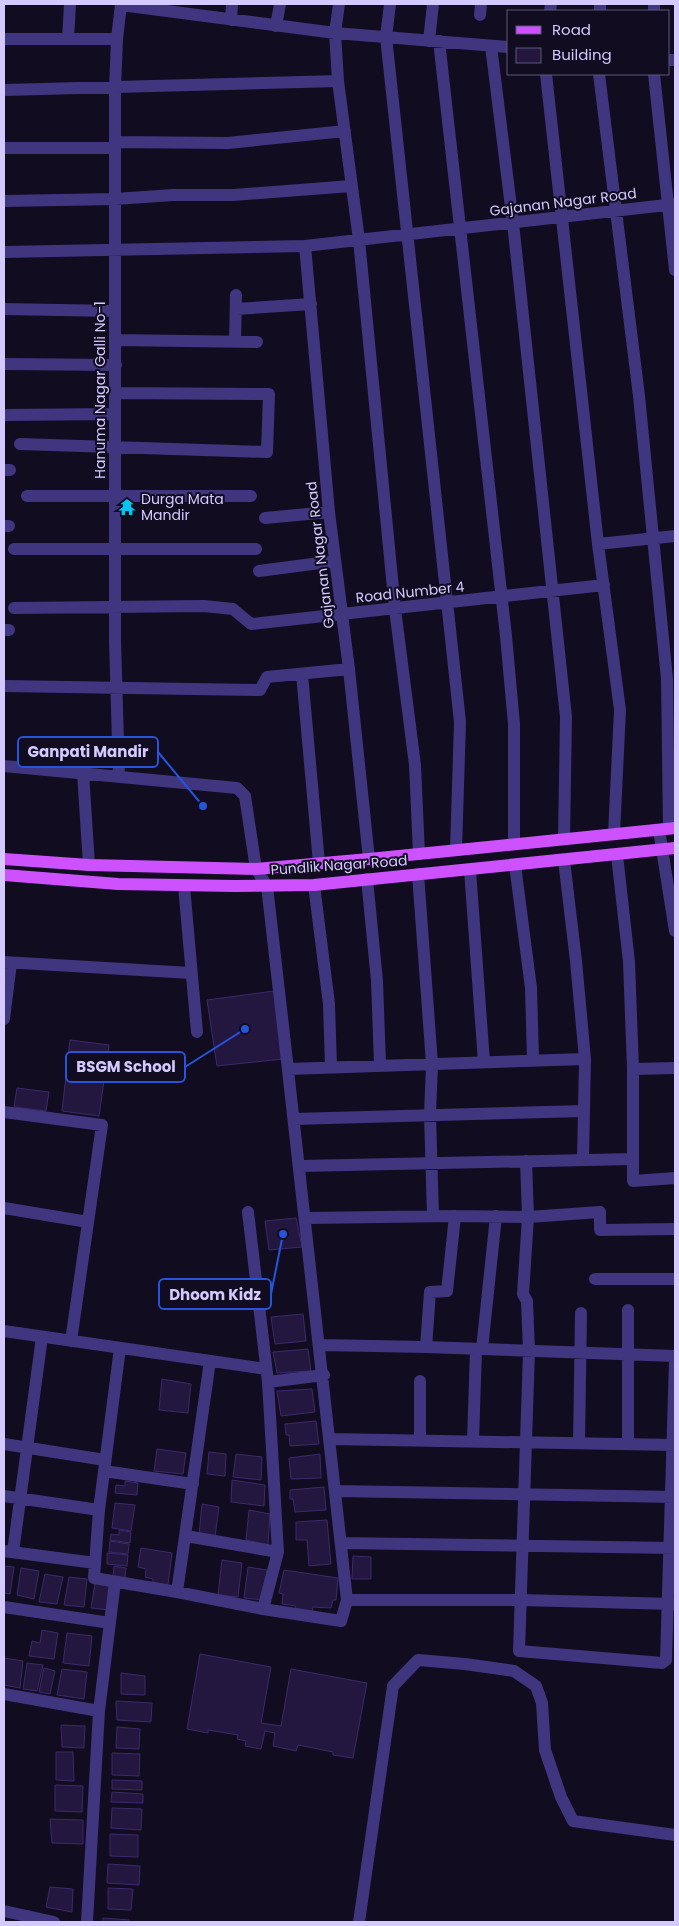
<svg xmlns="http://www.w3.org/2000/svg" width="679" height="1926" font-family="Poppins,sans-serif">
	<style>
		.building { fill: #231740; stroke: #3d296d }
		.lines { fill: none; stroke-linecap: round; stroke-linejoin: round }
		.minor { stroke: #3f367f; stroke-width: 12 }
		.major { stroke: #ce51ff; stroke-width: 12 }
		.labels { text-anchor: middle; stroke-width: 4; stroke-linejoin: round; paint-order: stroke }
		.street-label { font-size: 14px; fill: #d5caff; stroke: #110c1f }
		.poi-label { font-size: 14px; fill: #d5caff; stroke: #110c1f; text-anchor: start }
		.leader { fill: none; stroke: #2654da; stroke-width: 2 }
		.callout-dot { fill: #2654da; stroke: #110c1f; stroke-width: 2 }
		.callout { fill: #110c1f; stroke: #2654da; stroke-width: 2 }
		.callout-label { font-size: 15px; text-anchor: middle; font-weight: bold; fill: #d5caff }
	</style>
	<rect width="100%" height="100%" fill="#110c1f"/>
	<path class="building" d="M274,991l9,68 -66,7 -10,-66z
		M70,1040l39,5 -10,71 -37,-5z
		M17,1088l32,4 -3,19 -32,-4z
		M296,1218l6,29 -33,3 -4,-29z
		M303,1314l3,27 -31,3 -4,-27z
		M308,1349l3,22 -34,2 -4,-21z
		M162,1379l29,5 -3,29 -29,-3z
		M312,1389l3,23 -34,4 -4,-25z
		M316,1421l3,23 -29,2 -1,-11h-3l-1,-11z
		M157,1449l29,4 -3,21 -29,-3z
		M209,1452l17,2 -1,22 -18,-2z
		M236,1454l26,3 -1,23 -28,-3z
		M320,1454l1,24 -30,1 -2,-21z
		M232,1480l33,5 -1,21 -33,-4z
		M125,1481l13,2 -1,12 -22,-2 1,-8 9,1z
		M324,1487l2,23 -31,2 -2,-13h-3v-9z
		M115,1503l20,2 -4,26 -19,-3z
		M202,1504l17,3 -4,30 -16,-2z
		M249,1510l21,4 -2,31 -22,-5z
		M327,1520l4,44 -22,2 -2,-26h-11v-18z
		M119,1530l12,2 -1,11 -20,-3 1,-6 8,1z
		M110,1541l19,3 -1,10 -19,-2z
		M141,1548l31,5 -4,32 -15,-2v-4l-8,-2 1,-8 -8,-2z
		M107,1553l21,2 -1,11 -20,-2z
		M353,1556l18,1v22h-19z
		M222,1560l20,3 -4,34 -20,-2z
		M4,1566l10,1 -4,27 -6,-1z
		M114,1566l12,2 -1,10 -12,-1z
		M248,1567l19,3 -3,30 -20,-2z
		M21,1568l18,3 -5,28 -17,-4z
		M284,1570l54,8 -2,22h-3l-2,8 -18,-1 -1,6 -17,-5 1,-2 -14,-2 1,-10 -4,-1z
		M45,1574l18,3 -6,27 -18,-2z
		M69,1577l18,2 -3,28 -20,-2z
		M95,1583l17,2 -3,25 -18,-2z
		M42,1630l16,3 -4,26 -25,-3 3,-15 8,2z
		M67,1633l25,3 -3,30 -26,-3z
		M200,1654l71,13 -10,56 20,3 10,-57 76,14 -14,75 -20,-3v-3l-35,-7 -2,6 -23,-5 2,-13 -10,-2 -4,18 -16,-3 1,-5 -9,-2 1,-4 -30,-5v3l-21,-4z
		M4,1658l19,3 -3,27 -16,-3z
		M27,1663l16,2 -6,26 -14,-2z
		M44,1668l11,3 -5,23 -11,-2z
		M62,1669l25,3 -3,27 -27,-4z
		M121,1673l24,3v19l-24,-1z
		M116,1701l36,2 -1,19 -34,-2z
		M61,1725l24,1 -1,22 -22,-1z
		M117,1727l23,2 -1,20 -23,-1z
		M56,1752h17l1,29 -18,-1z
		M112,1753l28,1 -1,22 -27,-1z
		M112,1780l30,1v9l-30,-1z
		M55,1785l28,1 -1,26 -27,-1z
		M112,1792l31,2v9l-32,-1z
		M112,1808l30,1 -1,21 -30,-2z
		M50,1819l33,1v24l-31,-1z
		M110,1834l28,1v22l-28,-1z
		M108,1864l32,2 -1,19 -32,-2z
		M50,1887l23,2 -1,23 -26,-5z
		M108,1888l25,1 -2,21 -23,-1z
		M103,1918l26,2v2h-26z"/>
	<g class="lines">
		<path class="minor" d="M339,4l-4,29 3,48 21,159 36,369 20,156 4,89
			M390,4l-4,33 74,685 -4,128
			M121,5l214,28 173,14
			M550,11l1,-7
			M600,11v-7
			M654,11v-7
			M480,15l1,-11
			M231,20l1,-16
			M276,26l4,-22
			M4,39h113
			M68,39l2,-35
			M429,41l4,-37
			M439,41l67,595 8,88v120
			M491,46l22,177 53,494 -2,122
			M668,60h7
			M546,74l52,470 22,166 -6,124
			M599,74l40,322 28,283 2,150
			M654,74l21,196
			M4,90l334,-9
			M115,142l113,1 117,-12
			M4,148h111
			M4,201l111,-2 58,-4h60l118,-9
			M305,246l24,266 20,157 20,190
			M4,252l301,-6 370,-42
			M4,309l111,2
			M236,309l75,-5
			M116,340l141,2
			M235,342l1,-47
			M4,364l112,1
			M4,415l111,-1
			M20,444l247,8 2,-58 -153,-1
			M4,470h6
			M27,496h224
			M265,518l64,-6
			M4,526h5
			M598,544l77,-8
			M14,549h242
			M259,571l76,-10
			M14,608l190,-2 29,3 18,15 353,-39
			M4,630h5
			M302,674l17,189
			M4,686l256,4 7,-13 82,-8
			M4,766l233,22 8,8 11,73 11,17c27,238 55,476 80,714l-6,21 -78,-12 -86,-17 33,-231
			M83,773l6,92
			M119,777l-4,-137v-552l2,-49 4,-35
			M659,830l16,101
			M617,855l12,107 4,107v112l42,-3
			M564,860l12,101 9,98 -2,101
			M515,865l16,123 2,72
			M470,870l14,192
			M418,874l14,190 -2,51 3,101
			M367,879l10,102 3,84
			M314,885l15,119 2,63
			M184,886l13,146
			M4,962l187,11
			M4,1019l7,-56
			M288,1069l297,-10
			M633,1069l42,-1
			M4,1112l98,13 -31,216
			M294,1119l290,-8
			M526,1161l2,56 -5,77 4,7 2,50 -10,300 143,12 4,-3 9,-300
			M300,1166l333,-7
			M4,1208l84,14
			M248,1212l20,170 10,170 -15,57
			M306,1218l149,-2 73,1 72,-5v18l75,-1
			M595,1279h80
			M628,1310v134
			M4,1331l262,38
			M320,1345l106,2 249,9
			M426,1347l4,-55 17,-1 8,-75
			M120,1348l-21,162 -5,68 83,14
			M482,1349l14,-133
			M268,1382l56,-7
			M330,1439l345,6
			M420,1440v-59
			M473,1441l3,-92
			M579,1443l2,-130
			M4,1444l101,16
			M104,1471l89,13
			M336,1491l339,6
			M4,1496l95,14
			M186,1536l92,16
			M341,1543l334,5
			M4,1551l91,12
			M13,1552l29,-215
			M347,1600h174l154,4
			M4,1607l106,16
			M4,1694l95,17
			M4,1911l50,11
			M87,1922l12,-211 16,-129
			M359,1922l34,-236 25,-26 47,4 49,7 22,15 6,17 3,47 16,47 12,24 102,14"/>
		<path class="major" d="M4,859l85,6 167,4 113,-10 306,-31
			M4,875l114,9 117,2 79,-1 361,-37"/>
	</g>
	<defs>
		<g id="temple-bare" transform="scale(1.35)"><path d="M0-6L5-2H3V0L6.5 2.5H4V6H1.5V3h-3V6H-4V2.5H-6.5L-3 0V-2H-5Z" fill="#00c6f5" stroke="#110c1f" stroke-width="2.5" paint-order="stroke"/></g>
	</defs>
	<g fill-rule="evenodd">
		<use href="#temple-bare" x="127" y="507"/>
	</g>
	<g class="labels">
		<g class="street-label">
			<text transform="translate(563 202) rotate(-7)" y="5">Gajanan Nagar Road</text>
			<text transform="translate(100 390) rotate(-90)" y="5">Hanuma Nagar Galli No-1</text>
			<text transform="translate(320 555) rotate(-97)" y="5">Gajanan Nagar Road</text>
			<text transform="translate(410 592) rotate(-6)" y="5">Road Number 4</text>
			<text transform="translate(339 865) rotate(-4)" y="5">Pundlik Nagar Road</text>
		</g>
		<g class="poi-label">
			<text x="141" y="504">Durga Mata<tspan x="141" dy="16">Mandir</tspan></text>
		</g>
	</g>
	<path class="leader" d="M203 806L158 752M245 1029L185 1067M283 1234L271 1294"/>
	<g class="callout-dot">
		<circle cx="203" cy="806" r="5"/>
		<circle cx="245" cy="1029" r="5"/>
		<circle cx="283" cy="1234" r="5"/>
	</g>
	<g class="callout">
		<rect x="18" y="737" width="140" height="30" rx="5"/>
		<rect x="66" y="1052" width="119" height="30" rx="5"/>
		<rect x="159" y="1279" width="112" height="30" rx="5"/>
	</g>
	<g class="callout-label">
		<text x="88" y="757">Ganpati Mandir</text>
		<text x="126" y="1072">BSGM School</text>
		<text x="215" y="1300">Dhoom Kidz</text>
	</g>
	<rect width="679" height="1926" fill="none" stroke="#d5caff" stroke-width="10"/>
	<rect x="507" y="10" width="162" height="65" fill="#110c1f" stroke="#5f5879"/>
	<rect x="516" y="26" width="25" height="8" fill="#ce51ff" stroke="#5f5879"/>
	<text x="552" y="35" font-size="15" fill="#d5caff">Road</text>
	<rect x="516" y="48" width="25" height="15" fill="#231740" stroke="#5f5879"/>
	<text x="552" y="60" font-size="15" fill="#d5caff">Building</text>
</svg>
